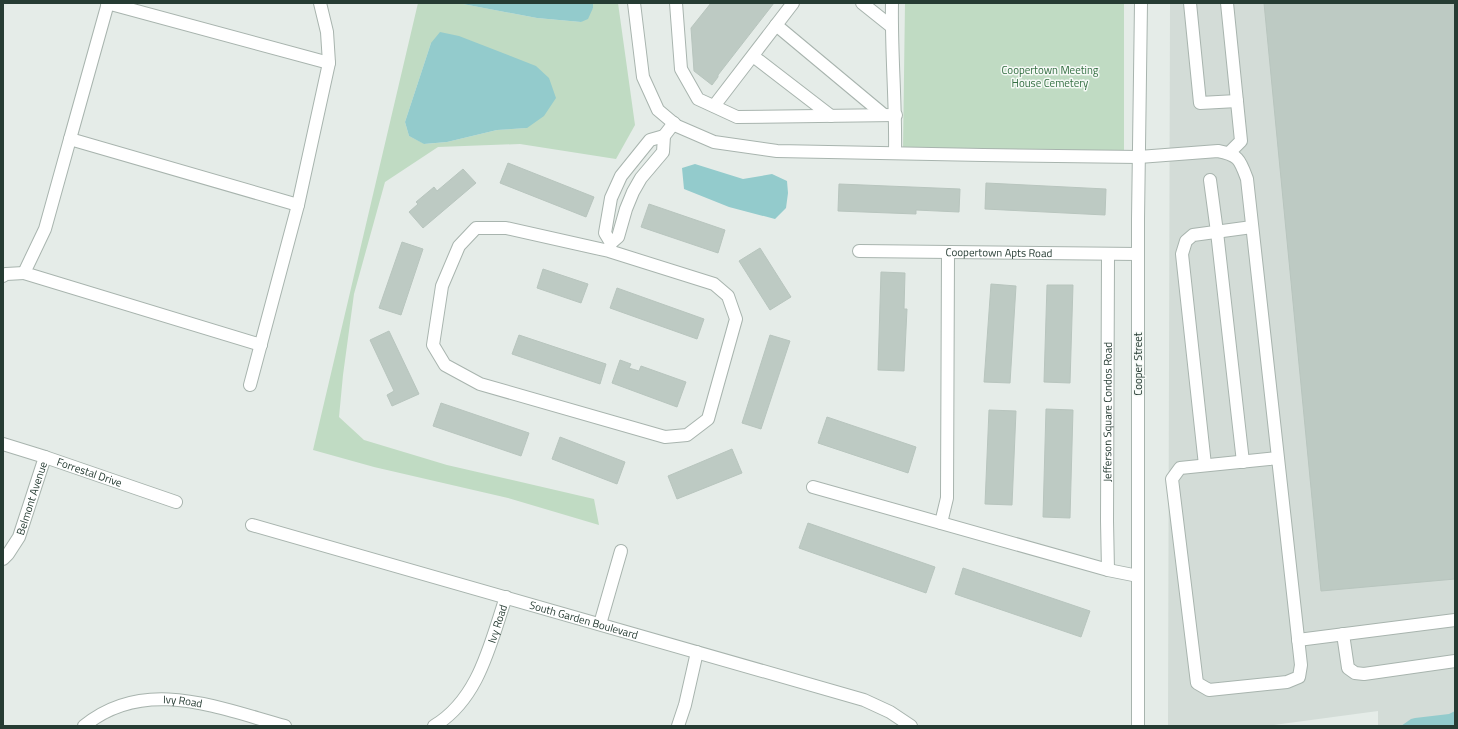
<svg xmlns="http://www.w3.org/2000/svg" width="1458" height="729" font-family="'Titillium Web',sans-serif">
	<style>
		.built { fill: #d3dcd7 }
		.green { fill: #c0dbc3; fill-rule: evenodd }
		.water { fill: #93cbcc }
		.building { fill: #bdcac3; stroke: #b8c5be }
		.lines { fill: none; stroke-linecap: round; stroke-linejoin: round }
		.minor-casing { stroke: #a8b4ae; stroke-width: 14 }
		.minor { stroke: #fff; stroke-width: 12 }
		.labels { text-anchor: middle; stroke-width: 3; stroke-linejoin: round; paint-order: stroke }
		.park-label { font-size: 11px; fill: #346f42; stroke: #f5f9f6 }
		.street-label { font-size: 11px; fill: #263c33; stroke: #f5f9f6 }
	</style>
	<rect width="100%" height="100%" fill="#e5ece8"/>
	<path class="built" d="M1170,3h285v723h-77v-15l-112,15h-98z"/>
	<path class="green" d="M418,3l45,1 74,14 44,4 12,-14v-5h25l17,122 -19,34 -96,-15 -82,3 -53,35 -31,112 -11,81 -4,42 25,23 83,25 147,34 5,26 -91,-27 -134,-31 -61,-17zM431,43l96,85 -30,2 -50,12 -22,2 -16,-8 -4,-14z
		M905,3h219v148l-221,-2z"/>
	<path class="water" d="M445,3h148v5l-5,11 -7,3 -44,-4 -74,-14z
		M440,32l19,4 77,30 13,12 7,20 -12,18 -17,12 -30,2 -50,12 -23,2 -15,-8 -4,-14 26,-79z
		M695,164l48,15 29,-5 15,7 1,12 -2,15 -11,11 -46,-12 -45,-18 -2,-21z
		M1455,711v15h-54l10,-7 4,-1 34,-4z"/>
	<path class="building" d="M711,3h63l-56,72v2l-6,8 -18,-14 -3,-43z
		M1264,3h191v576l-134,12z
		M508,163l86,34 -8,20 -86,-34z
		M463,169l13,14 -53,45 -14,-16 9,-8 -2,-2 18,-15 3,4z
		M986,183l120,6 -1,26 -120,-6z
		M839,184l121,5 -1,23 -43,-2v4l-78,-3z
		M649,204l76,26 -7,23 -77,-26z
		M402,242l21,7 -22,66 -22,-7z
		M760,248l31,49 -21,13 -31,-49z
		M543,269l45,15 -7,19 -44,-15z
		M881,272l24,1 -1,36h3l-3,62 -26,-1z
		M991,284l25,2 -6,97 -26,-1z
		M1047,285h26l-3,98 -26,-1z
		M617,288l87,31 -7,20 -87,-31z
		M389,331l30,63 -27,12 -5,-11 7,-4 -24,-51z
		M519,335l87,29 -6,20 -88,-30z
		M770,335l20,6 -29,88 -19,-6z
		M620,360l11,4 -2,4 10,3 2,-5 45,16 -9,25 -65,-24z
		M441,403l88,30 -8,23 -88,-30z
		M1046,409l27,1 -3,108 -27,-1z
		M989,410l27,1 -4,94 -27,-1z
		M827,417l89,30 -8,26 -90,-30z
		M560,437l65,25 -8,22 -65,-25z
		M732,449l10,24 -65,26 -9,-23z
		M808,523l127,44 -9,26 -127,-45z
		M963,568l127,43 -9,26 -126,-43z"/>
	<g class="lines">
		<g class="minor-casing">
			<g id="minor">
				<path d="M107,3l222,60"/>
				<path d="M108,3l-38,136 228,66 31,-142 -2,-31 -7,-29"/>
				<path d="M634,3l9,74 15,33 19,16 37,16 63,9 206,4 156,2 79,-6c21,4 22,9 29,28l54,486 -2,12 -12,5 -78,8 -12,-7 -25,-204 8,-11 98,-10"/>
				<path d="M676,3l5,66 17,30 39,18 159,-2"/>
				<path d="M862,3l30,24"/>
				<path d="M892,3c-1,50 4,100 3,150"/>
				<path d="M1190,3l10,100 37,-2"/>
				<path d="M1227,3l14,138 -12,12"/>
				<path d="M776,25l108,90"/>
				<path d="M753,56l78,60"/>
				<path d="M714,106l79,-103"/>
				<path d="M70,139l-25,90 -21,44 237,72"/>
				<path d="M1210,180l7,52 26,230"/>
				<path d="M611,243l-6,-10 6,-35 10,-22 29,-36 14,-4"/>
				<path d="M609,251l105,33 14,12 8,23 -28,100 -21,16 -22,2 -185,-53 -35,-19 -12,-20 9,-59 17,-40 17,-18h30l103,23 2,-8 7,-6 8,-28 7,-17 8,-14 22,-26 1,-16 10,-13"/>
				<path id="s1" d="M859,251l279,3"/>
				<path d="M3,276l3,-2 18,-1"/>
				<path d="M250,385l48,-180"/>
				<path id="s2" d="M3,444l42,13 131,45"/>
				<path d="M1205,465l-23,-211 4,-13 7,-6 59,-8"/>
				<path d="M813,487l295,83 30,6"/>
				<path d="M941,523l6,-25 1,-246"/>
				<path id="s3" d="M252,525l612,175 26,12 21,14"/>
				<path id="s4" d="M3,559l5,-5 11,-17 26,-80"/>
				<path id="s5" d="M1108,570l-1,-49 1,-266"/>
				<path d="M600,624l21,-73"/>
				<path d="M1343,634l5,34 7,5 9,1 91,-13"/>
				<path d="M1298,640l157,-20"/>
				<path id="s6" d="M84,726c61,-50 134,-18 201,0"/>
				<path id="s7" d="M434,726c45,-27 56,-82 72,-129"/>
				<path d="M678,726l7,-21 12,-53"/>
				<path d="M1138,726v-507l3,-216"/>
			</g>
		</g>
		<use href="#minor" class="minor"/>
	</g>
	<g class="labels">
		<g class="park-label">
			<text x="1050" y="74">Coopertown Meeting<tspan x="1050" dy="13">House Cemetery</tspan></text>
		</g>
		<g class="street-label">
			<text dy="4" stroke="none"><textPath href="#s1" startOffset="140">Coopertown Apts Road</textPath></text>
			<text transform="translate(1138 364) rotate(-90)" y="4">Cooper Street</text>
			<text dy="4" stroke="none"><textPath href="#s5" startOffset="158">Jefferson Square Condos Road</textPath></text>
			<text dy="4" stroke="none"><textPath href="#s2" startOffset="91">Forrestal Drive</textPath></text>
			<text dy="4" stroke="none"><textPath href="#s4" startOffset="68">Belmont Avenue</textPath></text>
			<text dy="4" stroke="none"><textPath href="#s3" startOffset="345">South Garden Boulevard</textPath></text>
			<text dy="4" stroke="none"><textPath href="#s7" startOffset="123">Ivy Road</textPath></text>
			<text dy="4" stroke="none"><textPath href="#s6" startOffset="105">Ivy Road</textPath></text>
		</g>
	</g>
	<rect width="1458" height="729" fill="none" stroke="#263c33" stroke-width="8"/>
</svg>
